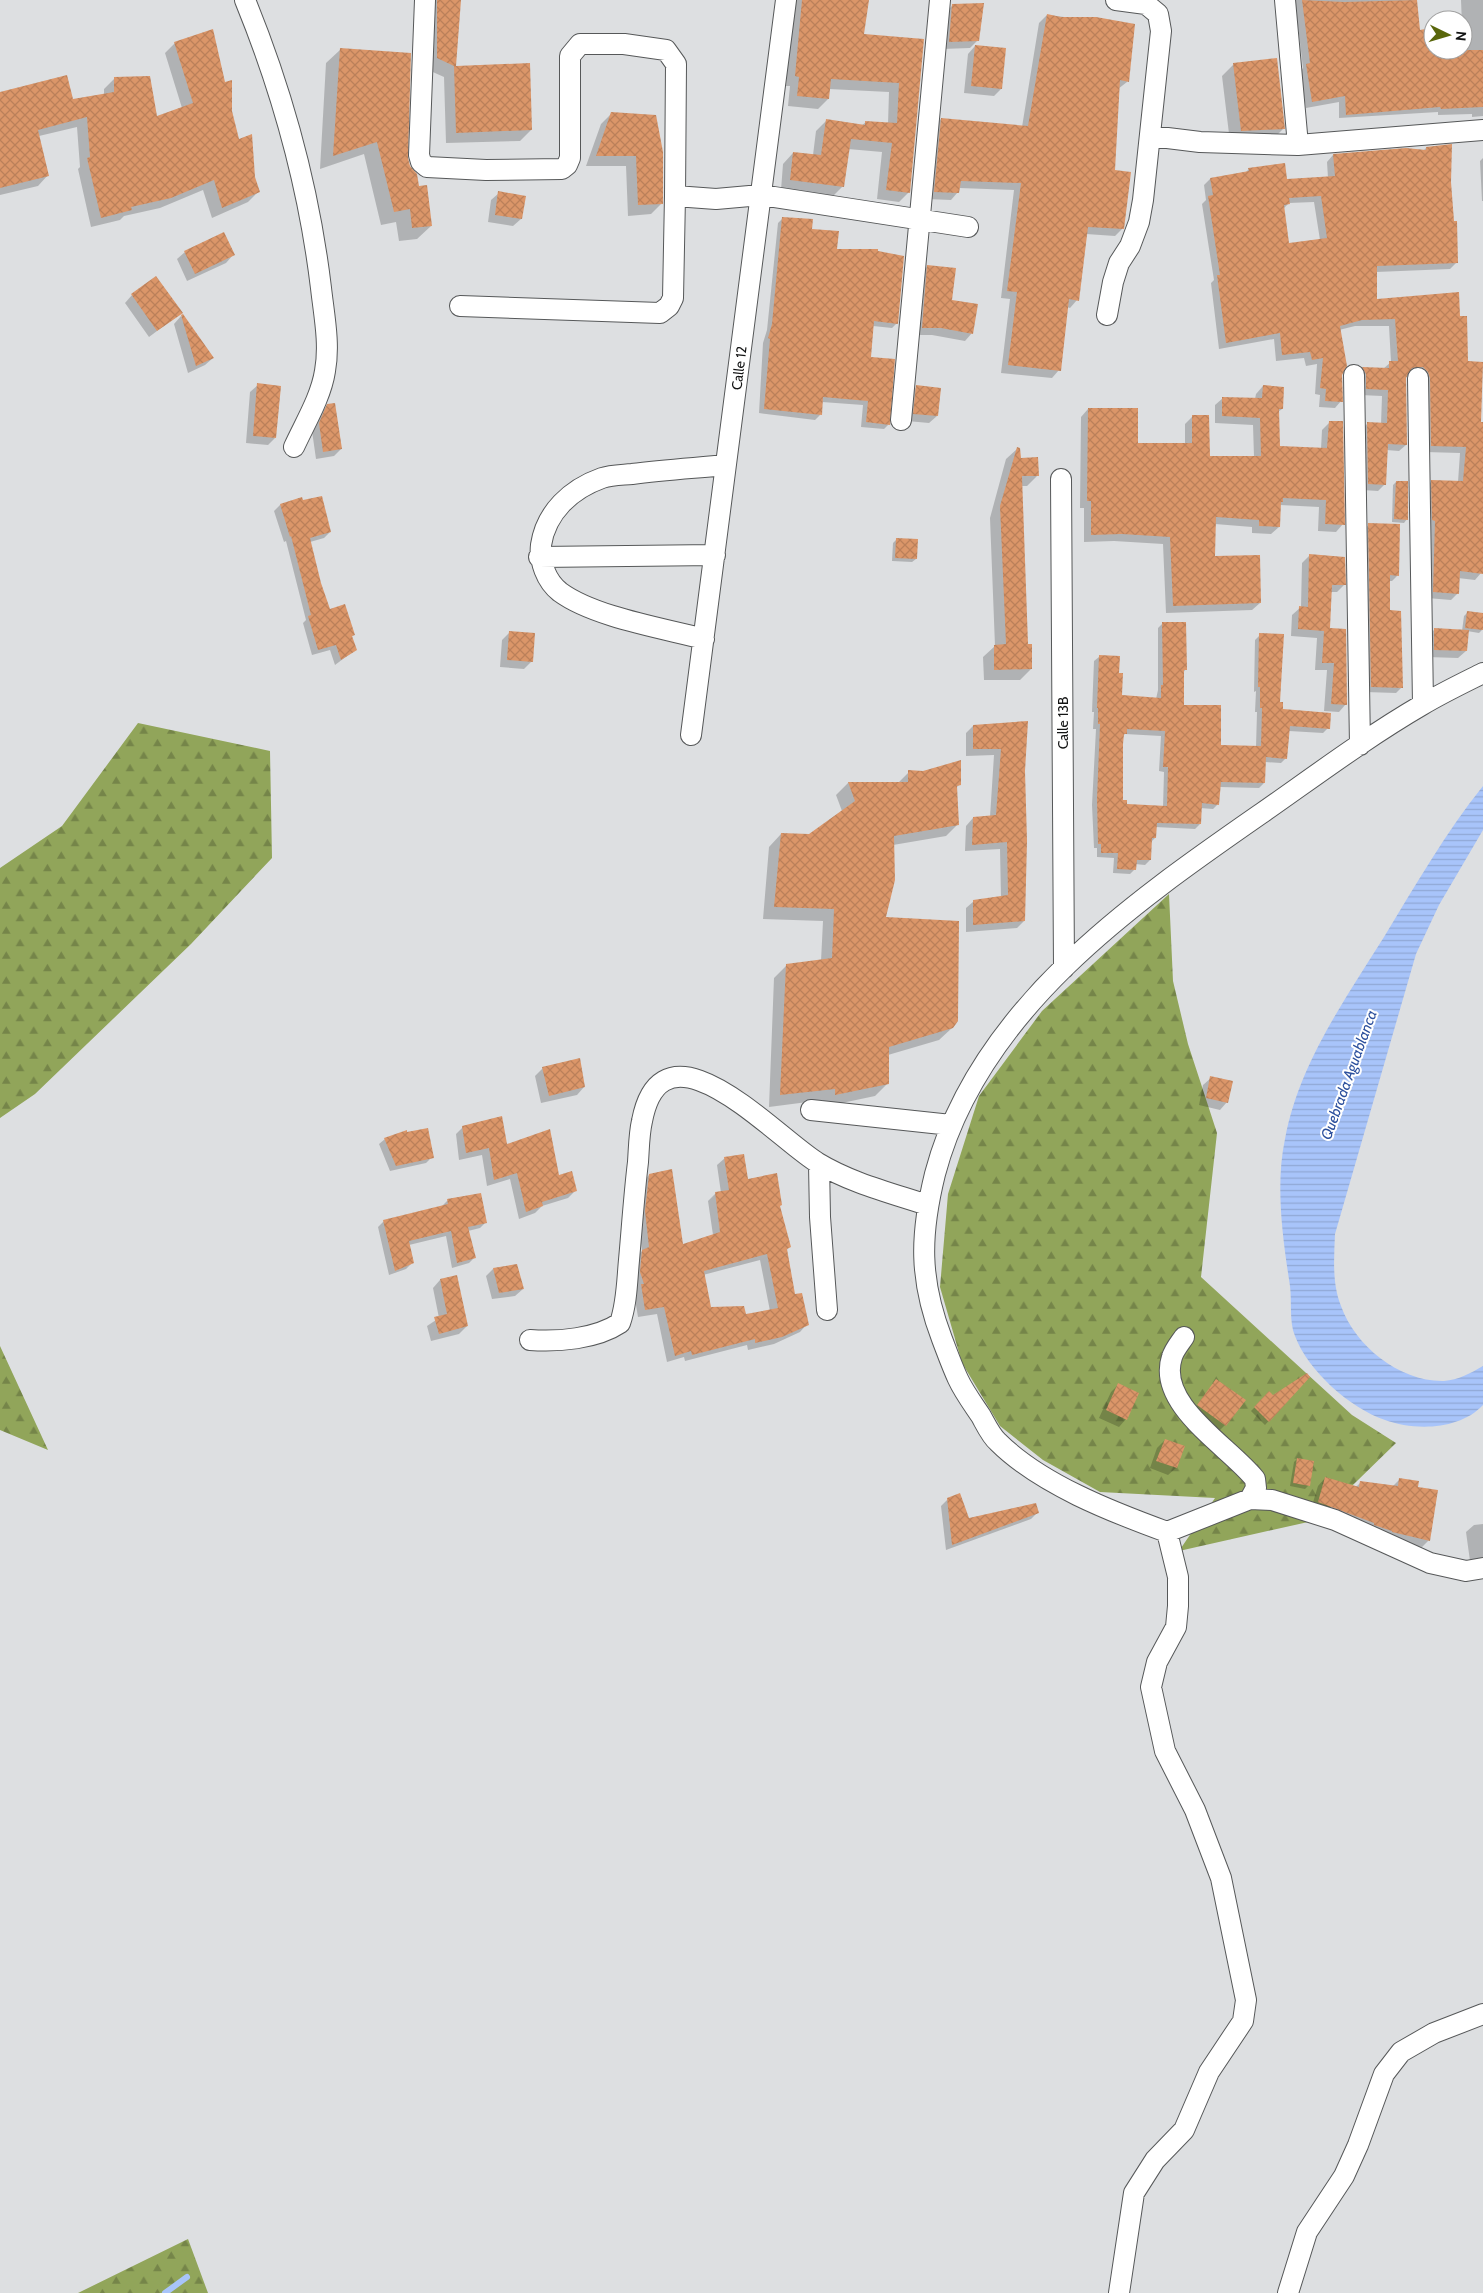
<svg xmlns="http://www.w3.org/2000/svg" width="1483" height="2293" font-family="Cabin,sans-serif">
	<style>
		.forest { fill: url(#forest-firs) }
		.water { fill: url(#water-rules) }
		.shadow { fill: #0003; fill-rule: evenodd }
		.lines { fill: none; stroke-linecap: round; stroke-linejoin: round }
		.stream { stroke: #a8c4fa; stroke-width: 6 }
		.building { fill: url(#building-cross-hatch); fill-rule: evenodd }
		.minor-casing { stroke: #565859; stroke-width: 22 }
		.minor { stroke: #fff; stroke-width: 20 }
		.labels { text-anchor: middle; stroke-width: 4; stroke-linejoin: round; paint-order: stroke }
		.street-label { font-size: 14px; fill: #131414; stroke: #fff }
		.water-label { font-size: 15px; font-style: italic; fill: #2c509d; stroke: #fff }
	</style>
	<defs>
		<pattern id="forest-firs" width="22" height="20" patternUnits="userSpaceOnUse" patternTransform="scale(1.25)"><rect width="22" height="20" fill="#91a55a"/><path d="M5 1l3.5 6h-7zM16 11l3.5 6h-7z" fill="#758549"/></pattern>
		<pattern id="water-rules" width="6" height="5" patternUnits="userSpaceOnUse" patternTransform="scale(1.25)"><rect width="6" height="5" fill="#a8c4fa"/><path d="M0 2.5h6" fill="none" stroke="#90a8d5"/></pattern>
		<pattern id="building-cross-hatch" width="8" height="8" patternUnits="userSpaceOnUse" patternTransform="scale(1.25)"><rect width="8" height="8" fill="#db9669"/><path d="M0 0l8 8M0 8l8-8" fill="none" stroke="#bb805a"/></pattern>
	</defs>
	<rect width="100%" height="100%" fill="#dddfe1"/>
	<path class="forest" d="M138,723l132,28 2,107 -81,86 -156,150 -35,24v-250l62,-42z
		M1169,894l4,87 15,63 29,89 -16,144 151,138 44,28 -79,77 -138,31 36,-53 -115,-6 -57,-32 -43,-34 -38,-63 -22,-76 8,-93 31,-98 63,-85z
		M0,1346l48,104 -48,-20z
		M188,2239l20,54h-130z"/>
	<path class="water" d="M1483,786v44l-44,75 -23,49 -81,280c-1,25 -3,49 6,72 14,40 59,76 103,75 14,-1 27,-8 39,-15v39c-23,25 -68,26 -98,15 -35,-12 -77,-49 -90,-84 -6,-14 -3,-35 -5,-50 -7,-46 -15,-100 -5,-147 14,-75 59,-138 99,-202 31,-51 62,-105 99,-151z"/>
	<path class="shadow" d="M422,0h37l-4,68 76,62 -11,11 -74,2 -2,-66 -18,-8z
		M793,0h74l-4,35 60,5 -14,152 -10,10 -22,-3 5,-47 -34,-3 -5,37 -10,10 -52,-6 2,-26 10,-11 20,2 3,-24 10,-10 35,5 5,-4 22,2 1,-32 -60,-3 -1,10 -10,10 -30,-3 2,-20h-4z
		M1295,0h121l3,32 6,5 8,-1v14h30l-2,-50h22v116l-11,1v-3l-34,1v-3l-99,6v-16l-33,6 -6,-36 3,-4z
		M953,5l25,35 -8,8 -28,1 3,-36z
		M1047,15l86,10 -6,57 -9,7 -4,82 8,58 -7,7 -29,-2 -9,66 -7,8 -3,-1 -8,63 -7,8 -51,-5 9,-74 -9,-1 13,-108 -55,-2 -1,4 -7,8 -24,-1 7,-73 7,-7 81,8 17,-104z
		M175,43l56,68 8,30 19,51 -10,10 -36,16 -9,-28 -43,18 -36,8 -4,4 -29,7 -13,-58 2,-2 -3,-40 -38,9 9,39 -10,11 -38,9v-102l72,7 32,-5v-6l10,-10 42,38 26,-9 -17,-55z
		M975,46l26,43 -7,7 -30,-3 4,-39z
		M340,50l66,108 25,68 -14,13 -18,2 -3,-19 -15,3 -17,-71 -44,15 6,-106z
		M1234,64l49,65 -11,11 -42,2 -8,-66z
		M612,113l43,3 7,87 -11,11 -23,2 -2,-50h-40l15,-42z
		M1426,148l23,34 8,80 -7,7 -74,3v28l83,17 8,45 16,1 -3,60h3l-2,150 -6,7 -17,-2v15l-7,7 -24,-2 -2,-110 7,-7 26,1 2,-29 -35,-1 -9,-78h-10v71l-7,6 -13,-1 -1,34 -7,7 -16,-1 -1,-60 6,-6h14l1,-28 -22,-1 -4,-21 7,-6 20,1 8,-7 -2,-36h-34l-16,4 2,71 -6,7 -16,-1 1,-12 -5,-1 2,-30 -11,2 -2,-8 -28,3 -2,-22 -55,10 -8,-66 3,-3 -12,-76 4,-4 -2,-15 6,-6 35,-6 4,-4 37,11 42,-2 -1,-16 6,-7 90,-4zM1314,202l6,38 -32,5 -5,-36 6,-6z
		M1483,158v43h-1l-2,-40z
		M499,193l22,26 -8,7 -25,-4 3,-22z
		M783,218l28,12 86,93 -5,5 -19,-2 -3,32 19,66 -5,5 -23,-2 2,-22 -41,-3 -2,13 -5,5 -56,-7 4,-70 4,-13 11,-107z
		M185,252l48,3 -7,8 -39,18 -10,-22z
		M928,266l44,67 -7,8 -33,-6h-17l5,-61z
		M132,295l49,18 -32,24 -24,-34z
		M181,316l32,42 -8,7 -17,8 -14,-49z
		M258,385l17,53 -7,7 -22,-2 4,-51z
		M1263,386l19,23 -4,3 1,35 42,2 1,-19 8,-8 13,102 -7,8 -18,-1 1,-24 -39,-2 -1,22 -8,7 -19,-1v-6l-37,-3 -2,34 47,45 -8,7 -86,3 -3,-69 -49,-3 -30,1v-34h-4l1,-91 7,-8 49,35h48v-20l8,-8 15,41h46l-1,-32 -38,-2v-18l8,-7 32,1 1,-5z
		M917,387l20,29 -8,7 -22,-2 2,-27z
		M328,405l13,44 -7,7 -18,3 -4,-28 8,-18z
		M1017,449l3,10 18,16 -11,11h-6l6,159 4,24 -11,11h-36l-1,-23 12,-11 -5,-128 16,-59z
		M1396,482l11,37 -3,4 -12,-1 1,-37z
		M301,498l29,34 -6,6 -14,4 10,41 9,28 25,24 -3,2 4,13 -20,15 -5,-15 -18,5 -9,-32 3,-3 -20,-79 -2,1 -10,-31 6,-6z
		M1369,525l29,50 -6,6h-3l-1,30 14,76 -6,6 -31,-1 -2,-162z
		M897,539l19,20 -4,3 -20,-1 1,-18z
		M1310,555l34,30 -7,7h-7l-2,37 18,75 -7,8 -15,-1 3,-41h-12l2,-32 -26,-2 1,-21 9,-8 1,-44z
		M1467,613l16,1v15l-4,4 -12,-2 -1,20 -8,7 -31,-1v-20l7,-7 28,1 2,-15z
		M1163,623l23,46 -3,4v33l37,40 36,1 1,-35h-2l1,-21 -2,1 1,-52 5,-5 22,75 46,18 -5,5 -34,-2 -3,27 -5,5 -16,-1 -1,21 -5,5 -39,-1 -2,17 -5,5 -13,-1v16l-5,5 -40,-2v11l-4,4 -1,18 -5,5 -10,-1v5l-5,5 -17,-1 1,-15 -17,-1v-9h-3l-2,-43 4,-76h-3l1,-17h-2l2,-51 5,-4 19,17 2,22 36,3 2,-9v-62zM1125,734l36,2 -2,35 5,1 -1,35 -38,-2 -4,-4 1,-64z
		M509,633l23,28 -8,8 -24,-2 2,-27z
		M1027,723l-3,48v150l-7,7 -51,4v-24l8,-7 27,-3 -1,-49 -35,2 1,-25 7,-8 17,-1 4,-62 -28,1v-23l7,-7z
		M909,772l51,12 -4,4 2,36 -12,12 -53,9 -9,73 68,110 -13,12 -51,15 -1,29 -12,12 -52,11v-7l-54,7 5,-129 13,-13 34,-4 2,-40 -60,-2 6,-72 12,-13 29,1 32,-24 -6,-16 12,-12h50z
		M543,1068l41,19 -7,8 -36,8 -6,-27z
		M1211,1078l16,24 -7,8 -21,-5 4,-20z
		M463,1127l43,19 69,45 -7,7 -26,8 -7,7 -16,6 -9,-40 -23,7 -5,-31 -23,5 -3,-26z
		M385,1139l47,18 -6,6 -36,8 -11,-27z
		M725,1158l54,49 10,40 -3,4 8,44 13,29 -7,8 -26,12 -26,6 -1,-5 -62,16 -1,-4 -17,5 -10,-48 -19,3 -4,-24 1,-34 7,-8 -4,-32 4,-36 7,-8 33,70 31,-10 -5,-34 8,-8h5l-4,-28zM760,1260l10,51 -25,5 -35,-7 -7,-34z
		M448,1200l37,23 -5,5 -12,3 6,27 -5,5 -17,5 -6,-32 -37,9 3,18 -6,6 -17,6 -11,-48 6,-6 58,-15z
		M516,1266l7,23 -8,7 -23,3 -6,-23 7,-7z
		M440,1280l27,46 -8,8 -28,7 -4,-15 12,-8 -6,-30z
		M1309,1377l-44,48 -14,-14 18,-18 4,3z
		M1217,1380l8,45 -8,8 -26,-20z
		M1118,1385l8,34 -7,8 -20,-9 12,-26z
		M1165,1440l18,7 -7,21 -8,7 -18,-7 7,-20z
		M1297,1459l12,26 -4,4 -15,-3 4,-24z
		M1325,1478l31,9 5,-5 31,5 8,-8 17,9 12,52 -7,7 -17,-3 -94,-35 7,-23z
		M948,1499l20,20 69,-6 -6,6 -85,31 -5,-44z
		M1483,1524v35l-13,2 -4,-29 8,-7z"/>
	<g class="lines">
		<path class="stream" d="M165,2293l22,-16"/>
	</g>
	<path class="building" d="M437,0h24l-5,66 74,-3 2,67 -76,3 -2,-67 -17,-8z
		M802,0h67l-5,34 60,5 -14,154 -24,-3 6,-47 -41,-4 -7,48 -54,-7 3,-28 28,3 5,-36 39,6v-4l32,2 2,-40 -68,-4 -2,20 -32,-3 2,-19 -4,-1z
		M1302,0l42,2 73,-2 3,30 5,-1 1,6 7,-1v16h50v57l-42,2 -1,-2 -94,8 -1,-19 -33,6 -6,-38 4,-1z
		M984,3l-5,38 -30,1 3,-38z
		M1047,14l14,3h35l39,7 -6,58 -9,-2 -5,90 16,2 -7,57 -36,-2 -9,74 -10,-2 -8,72 -53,-6 9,-73 -10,-1 14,-108 -60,-2 -2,12 -25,-1 7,-74 87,8z
		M213,29l12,53 7,-2v31l7,28 13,-5 3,43 5,15 -38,16 -8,-28 -43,18 -40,9 1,3 -31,8 -14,-60 3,-1 -3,-40 -49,13 11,46 -49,12v-96l67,-17 6,24 41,-7v-15l36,-1 7,40 36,-13 -19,-61z
		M975,45l31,3 -4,41 -31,-3z
		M340,48l71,5 -3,105 2,8 7,8 2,12 8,-1 5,41 -20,2 -2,-19 -16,3 -17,-70 -44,14z
		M1277,58l8,71 -44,2 -8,-68z
		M611,112l45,3 7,37v52l-25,1 -2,-49h-40z
		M1452,144l-1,38 3,39h3l1,42 -81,3v33l82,-7 1,24h7l1,45 15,1 -2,60h2v152l-23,-3 -1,23 -26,-2 2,-71 -3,-1 -1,-40 32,1 3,-34 -35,-1 -1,-68 -2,-6 -5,-5 -11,1 -6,10 1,67 -19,-1 -2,41 -18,-1 -1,-62 20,1 1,-33 -22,-1v-15l-4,-7 27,1v-7h9l-3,-42 -33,1 -22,6 7,40 -5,9 1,27 -18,-1 1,-12 -6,-1 3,-30 -11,2 -2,-8 -28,3 -2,-22 -54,10 -9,-68h3l-12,-79 5,-1 -3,-17 39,-7 -1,-3 37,-5 2,16 48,-3 -2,-22 73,-6 20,2v-3zM1321,196l6,42 -38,5 -5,-38 6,-1 -1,-6z
		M498,191l28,5 -4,23 -27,-4z
		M782,217l31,2 -1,10 27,2 -2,18h41v2l26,5 -6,68 -24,-3 -3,36 24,2 -5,66 -24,-3 2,-21 -45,-4 -1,18 -58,-6 6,-70 -2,-1 4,-14z
		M224,232l11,23 -40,19 -11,-23z
		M927,265l29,3 -4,32 26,4 -5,30 -32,-6h-19z
		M156,276l27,37 -26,18 -26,-37z
		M183,314l31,44 -18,8 -15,-51z
		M257,383l24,3 -5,52 -23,-2z
		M916,385l25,3 -3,28 -25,-2z
		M1263,385l21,2 -1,22h-4l1,37 47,2 2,-27h14l2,104 -20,-1 1,-24 -43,-2v4h-2l-1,25 -21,-1v-6l-43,-3 -1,39 45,-1 1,48 -88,3 -3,-69 -48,-3 -31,1v-34h-4l1,-93h50v35h54v-28h17l1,41h51l-1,-38 -38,-2v-19l40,1z
		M335,403l7,46 -19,3 -4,-29 8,-19z
		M1017,447l3,1 1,10 17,-1 1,19h-17l6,168h4v25l-38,1v-25l12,-1 -6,-138z
		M1396,481h12v39l-14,-1z
		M322,496l9,36 -21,6 11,45 9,26 15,-5 10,31 -3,1 5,14 -16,10 -5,-15 -18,5 -10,-34 3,-1 -20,-79 -1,1 -10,-33 22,-7 1,3z
		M1368,523l32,1 -1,52 -9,-1v35l11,1 2,77 -32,-1z
		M896,538l22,1 -1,20 -22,-1z
		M1309,554l36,3 1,28h-14l-2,43 16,1 1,76 -16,-1 3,-41h-12l2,-32 -26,-2 1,-23 9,1z
		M1467,611l16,2v17l-18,-2z
		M1162,622h24l1,48h-3v35h37v40l40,1 1,-38h-2v-21h-2l1,-54 25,1 -4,68h3v7l48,4 -1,16 -40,-3 -3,33 -21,-2 -1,26 -44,-1 -2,23 -17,-2 -1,21 -44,-1 -1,15h-4l-1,22h-14l-1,10 -19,-1 1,-16h-17v-9h-3l-1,-45 3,-75h-2v-16h-1l2,-53 21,1 -1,17h4l-1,22 39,3v-13h2zM1127,729l38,2 -2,36h5l-1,39 -40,-2v-4h-4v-56l1,-10h3z
		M1434,628l35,2 -2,21 -33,-1z
		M509,631l26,2 -2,29 -26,-2z
		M1028,721l-3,50 2,70 -2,80 -52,4v-25l35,-5 -1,-53 -35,3 1,-28 23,-2 5,-66h-28v-24z
		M961,760v25l-4,1 2,39 -65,11 1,44 -9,37 73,4 -1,100 -5,7 -64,19v37l-54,11v-6l-55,6 6,-131 46,-6 2,-49 -60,-2 7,-74 28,1 46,-33 -7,-19h60v-12l15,1z
		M580,1058l5,29 -36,9 -7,-29z
		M1210,1076l23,5 -5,22 -22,-5z
		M502,1116l5,28 43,-15 9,46 13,-4 5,20 -35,11 1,4 -17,6 -9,-39 -23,7 -5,-32 -23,5 -4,-27z
		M428,1128l6,30 -38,8 -12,-28 23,-8v2z
		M744,1154l4,25 29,-6 5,32 -2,1 11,41 -4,2 8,45 7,-1 7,32 -27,12 -27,6v-4l-63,16 -1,-4 -16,5 -11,-49 -19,3 -4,-26h3l-4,-12 2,-22 7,-3 -4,-36 4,-37 23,-5 11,75 37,-12 -5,-40 14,-2 -5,-33zM767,1254l11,54 -32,6 -2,-8 -33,1 -7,-36z
		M481,1193l6,30 -19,4 8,31 -19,5 -6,-32 -42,10 5,22 -19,8 -12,-51 65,-16 -1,-5z
		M517,1264l7,25 -25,4 -6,-25z
		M457,1275l11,51 -29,8 -5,-17 13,-3 -7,-35z
		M1307,1373l3,4 -41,45 -15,-15 15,-16 4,4z
		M1216,1379l30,21 -20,26 -29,-21z
		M1118,1383l21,10 -12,27 -21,-10z
		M1165,1439l20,7 -8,22 -21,-7z
		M1297,1458l17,3 -4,25 -17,-3z
		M1325,1477l34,10 1,-6 38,5 1,-8 20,3 -1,6 20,3 -8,51 -38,-9v-1l-18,-6v-2l-56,-21z
		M960,1493l9,25 67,-15 3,10 -87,32 -5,-47z"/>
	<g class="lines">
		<g class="minor-casing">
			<path id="minor" d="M245,0c38,93 64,188 76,288 3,27 9,56 4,83 -4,26 -20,52 -31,76
				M425,0l-6,155 2,7 6,5 59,3 76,-1 5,-4 3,-7v-102l10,-12h44l42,6 10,14 -1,132 41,3 45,-4 207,32
				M1285,0l13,145
				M1151,136l49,6 98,3 185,-15
				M460,306l200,7 9,-7 4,-8 2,-102
				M1107,315l6,-33 6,-19 11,-17 9,-24 4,-22 18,-169 -3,-17 -12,-10 -30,-4
				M1354,375l6,370
				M1418,378l5,326
				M901,420l39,-420
				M1061,479l3,489
				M539,557l176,-2
				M704,639c-42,-11 -110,-22 -144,-47 -14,-11 -21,-31 -19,-47 5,-33 30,-56 61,-67 9,-3 20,-3 30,-4 31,-4 63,-6 94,-9
				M1483,673c-20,10 -41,20 -61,32 -55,32 -107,71 -160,108 -131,91 -284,197 -327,361 -15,61 -16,105 7,165 5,13 10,27 16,40 6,13 15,25 23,37 5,9 10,20 17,26 42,42 114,70 169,90l83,-33 22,1 63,20 95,43 36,8 17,-3
				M691,735l95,-735
				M811,1110l140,15
				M819,1164l1,53 7,93
				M1184,1337c-4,6 -10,13 -12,20 -16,48 58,90 83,122l1,9 -6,11
				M530,1340c28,2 66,-1 90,-17 7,-20 7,-42 9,-63 3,-33 5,-65 9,-98 1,-14 1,-28 4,-41 21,-110 134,17 176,42 33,20 73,30 109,42
				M1119,2293l15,-100 21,-33 29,-30 25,-58 34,-51 3,-21 -25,-122 -26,-68 -30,-59 -14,-64 6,-25 19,-35 2,-21v-29l-11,-45
				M1288,2293l19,-61 37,-56 14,-31 26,-71 17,-22 33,-19 49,-19"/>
		</g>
		<use href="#minor" class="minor"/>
	</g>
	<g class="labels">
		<g class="street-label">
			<text transform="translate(739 368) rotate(-83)" y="5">Calle 12</text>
			<text transform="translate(1063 723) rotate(-90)" y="5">Calle 13B</text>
		</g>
		<g class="water-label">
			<text transform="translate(1349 1075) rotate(-70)" y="5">Quebrada Aguablanca</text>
		</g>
	</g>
	<g transform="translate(1448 35) rotate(95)"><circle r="24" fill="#ffffff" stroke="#a1a1a1"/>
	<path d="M0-4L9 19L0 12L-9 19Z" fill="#59660b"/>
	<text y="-8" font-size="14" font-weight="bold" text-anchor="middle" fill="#131414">N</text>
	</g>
</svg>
